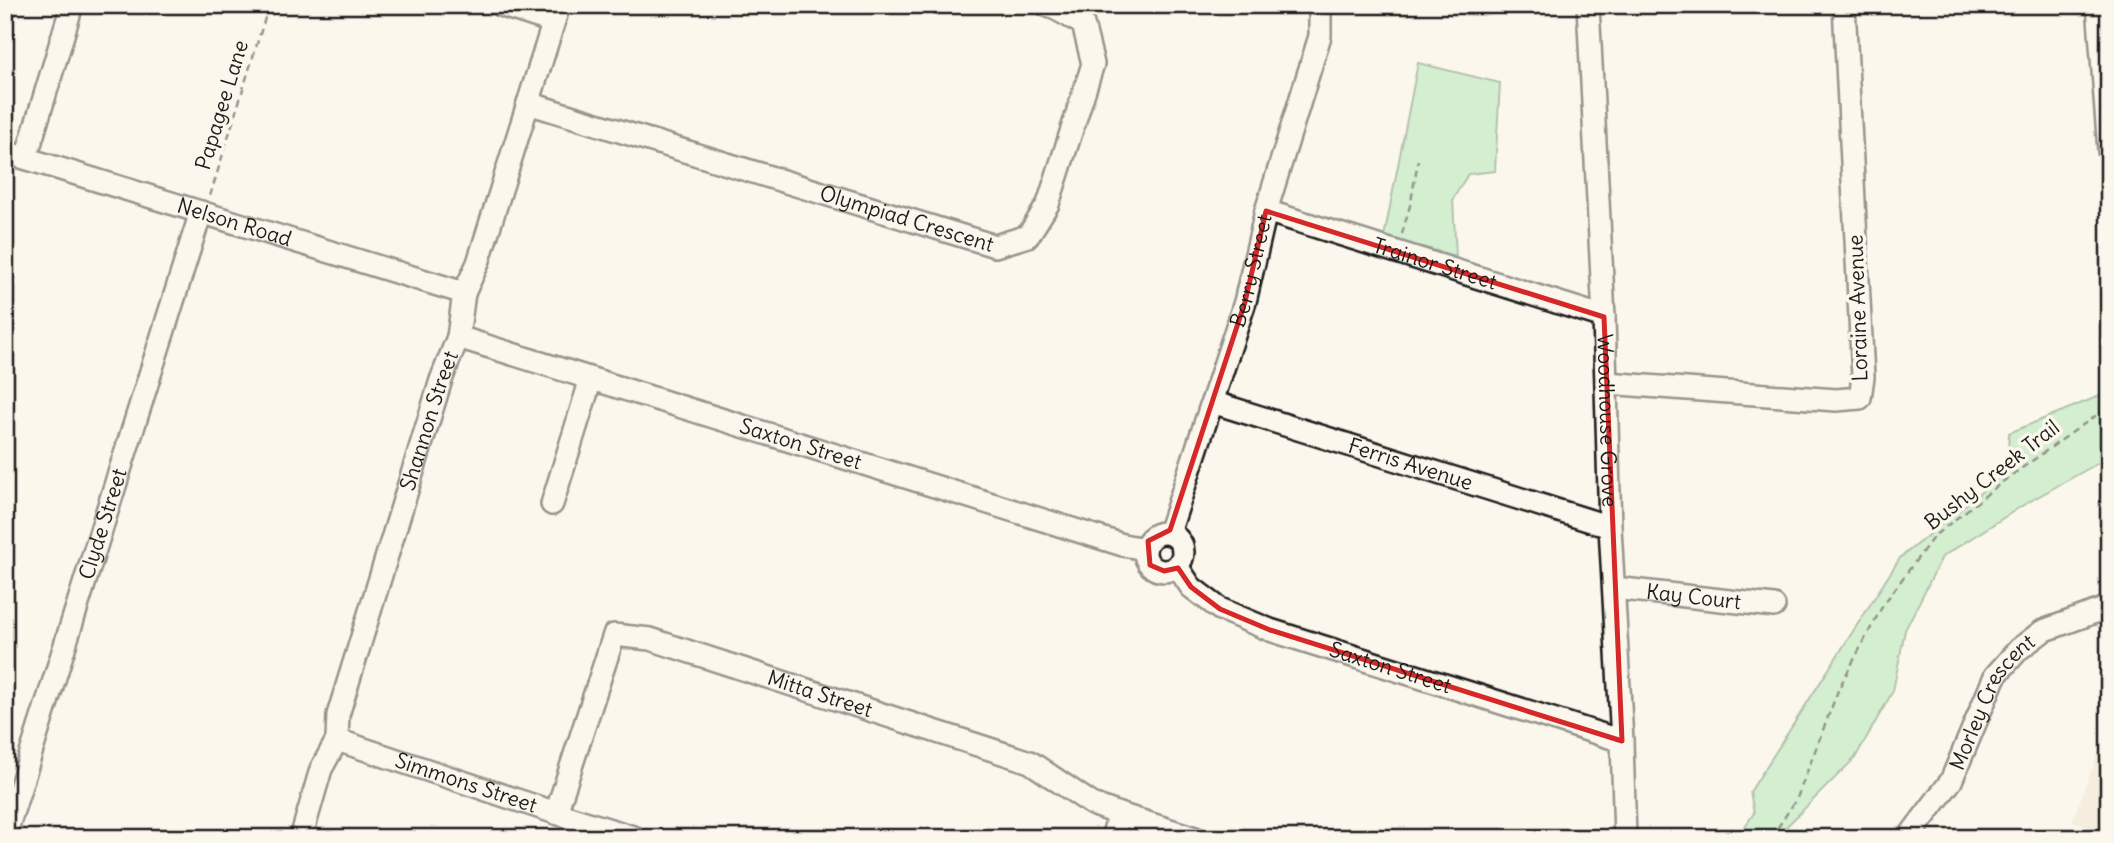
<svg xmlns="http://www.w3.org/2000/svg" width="2114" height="843" font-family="Delius,sans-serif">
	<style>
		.built { fill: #efe0cd }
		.green { fill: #a3e4ad; stroke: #608064; stroke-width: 2 }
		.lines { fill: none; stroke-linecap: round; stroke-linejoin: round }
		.minor-casing { stroke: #1c1c1c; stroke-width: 26 }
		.path { stroke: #1c1c1c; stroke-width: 2.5; stroke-dasharray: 7 5; stroke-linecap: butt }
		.minor { stroke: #fbf7ec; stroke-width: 21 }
		.marked { fill: none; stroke: #d62828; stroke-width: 5; stroke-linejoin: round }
		.labels { text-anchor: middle; stroke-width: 7; stroke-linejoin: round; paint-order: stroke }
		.street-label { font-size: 21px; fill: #1c1c1c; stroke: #fbf7ec }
	</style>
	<rect width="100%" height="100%" fill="#fbf7ec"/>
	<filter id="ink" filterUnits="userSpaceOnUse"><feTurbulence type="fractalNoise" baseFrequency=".0143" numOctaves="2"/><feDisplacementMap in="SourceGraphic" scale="14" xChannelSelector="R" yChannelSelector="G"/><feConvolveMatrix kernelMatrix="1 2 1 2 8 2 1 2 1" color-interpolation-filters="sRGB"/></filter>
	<g filter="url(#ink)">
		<path class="built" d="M2109,725v108l-37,-12z"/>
		<path class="green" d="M1418,63l82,20 -5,88 -27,3 -15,25 3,57 -72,-19z
			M2109,392v65l-84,47 -83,53 -37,73 -12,61 -38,67 -80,80h-38l17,-25 -4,-21 150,-234 107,-87 2,-38z"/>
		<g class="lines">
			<g class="minor-casing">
				<g id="minor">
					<path d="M500,5l53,17"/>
					<path id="s1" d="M1588,5l16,312 6,210 12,214 3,97"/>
					<path d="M2098,5l11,146"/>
					<path id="s2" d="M528,103l467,143 33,-10 20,-32 45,-140 -10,-40 -27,-15 -10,-4"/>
					<path id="s3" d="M5,152l459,141"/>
					<path d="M26,158l46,-153"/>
					<path id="s4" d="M1266,211l338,106"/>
					<path id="s5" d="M458,337l665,208 22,4"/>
					<path d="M1606,383l230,17 24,-2 3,-21 -19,-372"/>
					<path id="s6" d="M1212,402l398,125"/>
					<path d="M552,504l39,-125"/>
					<path id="s7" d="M1169,533l76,-231 21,-91 54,-175v-31"/>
					<circle cx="1164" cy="552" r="19"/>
					<path id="s8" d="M1177,566l14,21 29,22 50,21 352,111"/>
					<path id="s9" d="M1614,588l160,18"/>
					<path id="s10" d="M337,740l219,73 80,25"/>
					<path id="s11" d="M556,813l58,-178 36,4 380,123 62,42 27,10 76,24"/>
					<path id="s12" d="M5,836l196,-624"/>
					<path id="s13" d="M301,838l20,-69 16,-29 1,-25 103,-335 17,-43 6,-44 14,-30 81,-258"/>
					<path d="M1112,838l7,-24"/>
					<path id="s14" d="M1908,838l43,-57 44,-105 24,-27 24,-18 66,-24"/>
				</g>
			</g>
			<path class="path" d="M210,196l59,-191
				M1402,234l9,-32 7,-42
				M2101,412l8,6
				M1771,838l26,-40 42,-110 44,-83 51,-69 71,-56 96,-68 8,-3"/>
			<use href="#minor" class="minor"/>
		</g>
	</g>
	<path d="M0 0H2114V843H0ZM1266,211l338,106 18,424 -352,-111 -50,-21 -29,-22 -13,-19 -14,3 -14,-6 -2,-24 22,-11 75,-228z" fill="#fbf7ec" fill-opacity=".55" fill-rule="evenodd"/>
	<path class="marked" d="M1266,211l338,106 18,424 -352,-111 -50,-21 -29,-22 -13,-19 -14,3 -14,-6 -2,-24 22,-11 75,-228z"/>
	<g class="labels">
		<g class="street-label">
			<text transform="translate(222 105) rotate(-73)" y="7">Papagee Lane</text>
			<text dy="7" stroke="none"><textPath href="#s2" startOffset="396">Olympiad Crescent</textPath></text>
			<text dy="7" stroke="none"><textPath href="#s3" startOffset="240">Nelson Road</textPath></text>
			<text dy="7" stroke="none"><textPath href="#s4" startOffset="177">Trainor Street</textPath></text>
			<text dy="7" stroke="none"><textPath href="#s7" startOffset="275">Berry Street</textPath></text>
			<text transform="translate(1858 308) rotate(-92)" y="7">Loraine Avenue</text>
			<text dy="7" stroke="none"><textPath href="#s1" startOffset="416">Woodhouse Grove</textPath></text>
			<text dy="7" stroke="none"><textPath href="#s13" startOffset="438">Shannon Street</textPath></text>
			<text dy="7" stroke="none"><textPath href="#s5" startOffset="359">Saxton Street</textPath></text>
			<text dy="7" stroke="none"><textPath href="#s6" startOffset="208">Ferris Avenue</textPath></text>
			<text transform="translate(1992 475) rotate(-38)" y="7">Bushy Creek Trail</text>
			<text dy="7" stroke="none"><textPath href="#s12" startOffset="327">Clyde Street</textPath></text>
			<text dy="7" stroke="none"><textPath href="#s9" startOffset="80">Kay Court</textPath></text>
			<text dy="7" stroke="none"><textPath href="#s8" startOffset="242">Saxton Street</textPath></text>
			<text dy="7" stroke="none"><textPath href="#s11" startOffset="402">Mitta Street</textPath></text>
			<text dy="7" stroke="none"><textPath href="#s14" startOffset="161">Morley Crescent</textPath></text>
			<text dy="7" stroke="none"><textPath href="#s10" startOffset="136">Simmons Street</textPath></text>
		</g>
	</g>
	<rect width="2114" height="843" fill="none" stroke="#fbf7ec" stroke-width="28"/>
	<rect x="14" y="14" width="2086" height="815" fill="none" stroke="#1c1c1c" stroke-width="2.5" filter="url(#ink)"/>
</svg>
